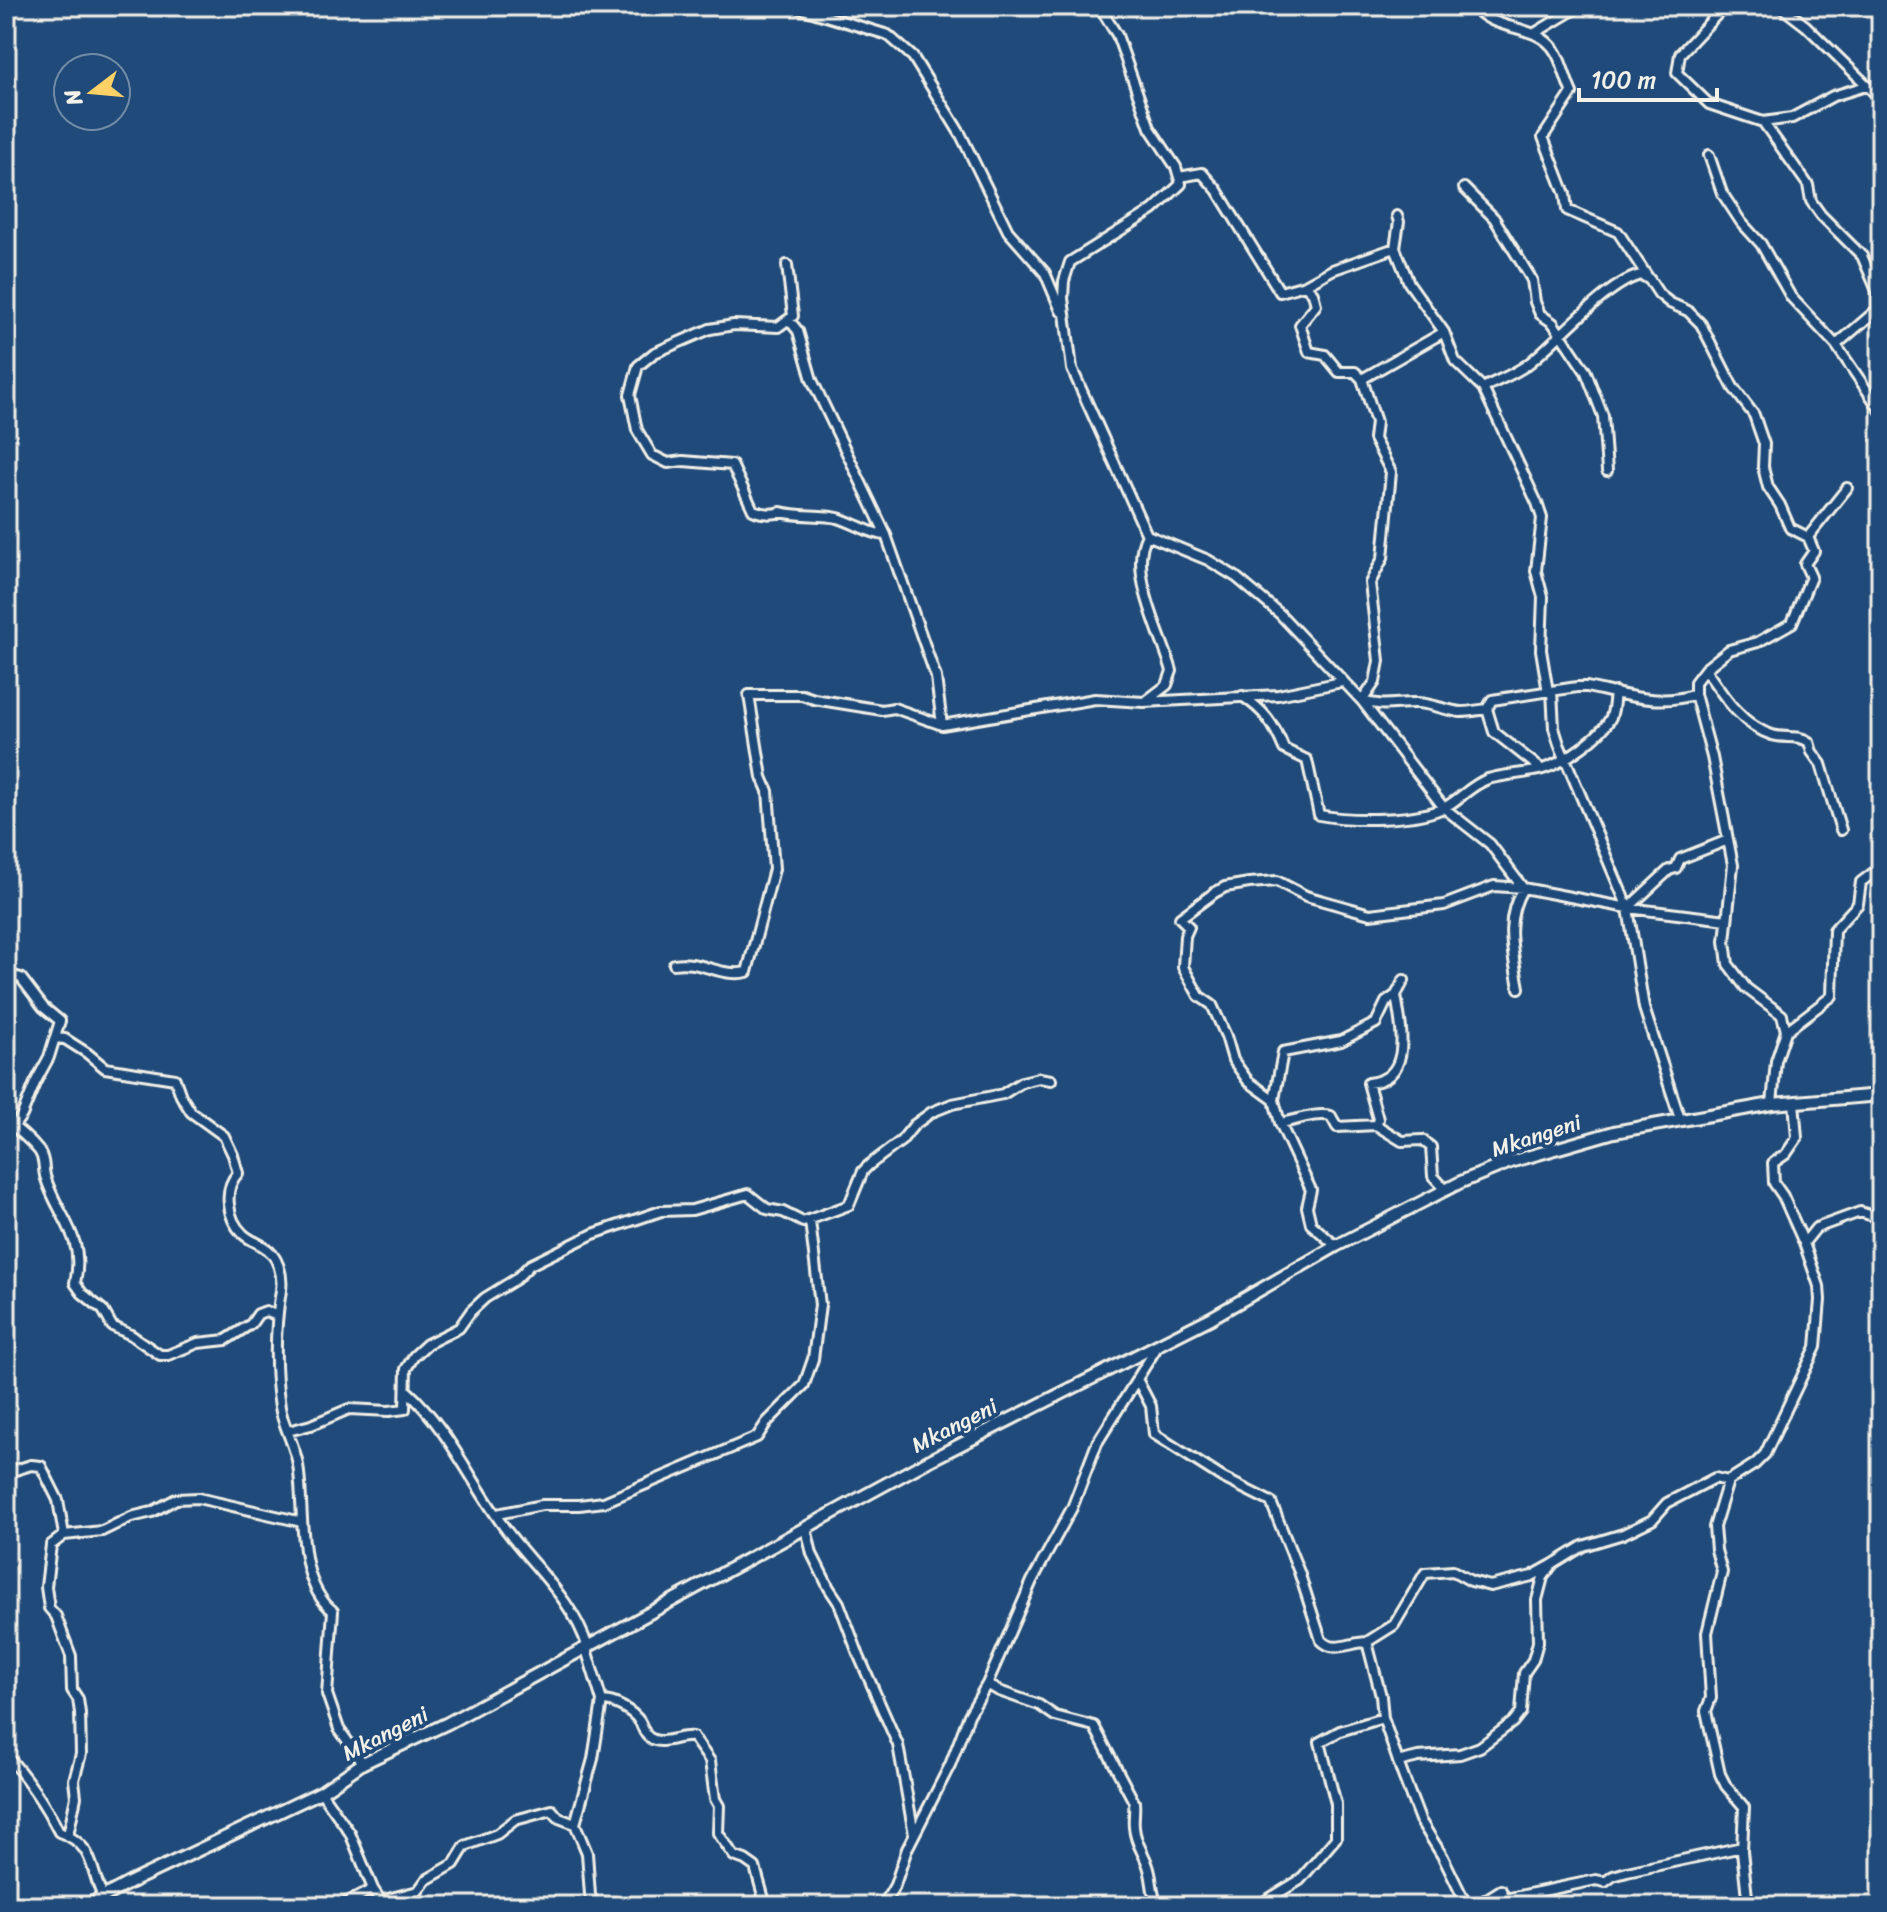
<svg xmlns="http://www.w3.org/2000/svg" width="1887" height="1912" font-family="Sriracha,sans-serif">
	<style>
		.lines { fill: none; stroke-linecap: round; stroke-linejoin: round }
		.minor-casing { stroke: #f4f1e8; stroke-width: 14 }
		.tertiary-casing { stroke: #f4f1e8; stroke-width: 16 }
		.minor { stroke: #1f4a7a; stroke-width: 8 }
		.tertiary { stroke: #1f4a7a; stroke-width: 10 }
		.labels { text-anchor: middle; stroke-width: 8; stroke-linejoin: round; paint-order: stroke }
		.street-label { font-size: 22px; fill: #f4f1e8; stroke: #1f4a7a }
	</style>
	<rect width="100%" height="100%" fill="#1f4a7a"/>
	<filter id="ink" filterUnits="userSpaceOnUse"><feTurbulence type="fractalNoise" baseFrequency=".0125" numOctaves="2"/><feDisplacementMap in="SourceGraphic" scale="16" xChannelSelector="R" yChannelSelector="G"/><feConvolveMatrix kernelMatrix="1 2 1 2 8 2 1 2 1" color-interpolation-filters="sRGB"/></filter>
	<g filter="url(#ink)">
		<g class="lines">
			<g class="minor-casing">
				<path id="minor" d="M793,6l95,29 25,22 48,78 47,96 37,42 16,38
					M1099,6l18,29 33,93 26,39 5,17 -28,26 -83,52 -6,19 -1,17 9,71 75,166 61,25 28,17 44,37 82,87 82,107 46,36 33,44 105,20 99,12
					M1474,6c19,27 63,16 81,45 7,10 11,30 17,42l-29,44 22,57 2,16 51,22 41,62 11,9 18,8 13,13 32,63 21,28 10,29 -1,23 5,20 12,18 10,23 18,9
					M1725,6l-45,48 -3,19 32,31 54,18 29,-4 41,-22 33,-10
					M1780,6l26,20 75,73
					M1535,33l45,-27
					M1763,122l45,63 3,16 10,14 41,41 16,37v16l-42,36
					M1709,155l13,38 19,29 20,22 30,53 45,48 45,66
					M1179,177l23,-4 15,17 63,102 25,-7 27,-15 63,-22
					M1464,188l30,30 38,62 3,22 5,12 13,9 33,49 17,44 4,55
					M1397,216l2,6 -4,26 14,35 35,49 11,29 28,27 54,115 5,15 -6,53 7,26 -2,53 7,42
					M787,265l6,51 -15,11 -44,-2 -24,4 -56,24 -16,13 -8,29 7,35 15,25 16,8 15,-2 49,4 21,45c9,4 18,5 28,2 16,5 40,2 57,6 14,4 35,17 48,17
					M1305,285l8,8 3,12 -16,20 9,27 16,3 14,17h16l7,7 82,-47
					M789,320l9,11 14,49 74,155 50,142 6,48
					M1362,379l14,43 -2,17 17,33 -8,86 -13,25 9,78 -4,21 -13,19c24,7 34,1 56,2 15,1 30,8 43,9 8,0 18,-2 26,-3l7,23 47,37
					M1483,388c15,-8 32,-14 45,-24 29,-22 81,-84 114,-89l8,5
					M1705,669c18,26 36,56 67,66 13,4 26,-1 37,7l3,10 9,12 20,66
					M1552,691l2,37 5,16 69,164 16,100 36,111
					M1242,696c22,14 32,28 42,53l23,11 12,55c30,6 100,7 128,-9 14,-8 26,-22 41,-27 18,-5 37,-5 55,-10 20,-6 59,-33 68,-52 3,-8 3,-17 4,-25
					M1146,701l21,-16 5,-14c-10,-36 -45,-100 -25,-136
					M1487,709l5,-9 85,-13h10c34,7 74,20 108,7
					M1628,908l41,-38 7,-2 4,-9 48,-19
					M674,964c25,-5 47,14 73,8l27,-103 -6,-78 -6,-14 -13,-82h53l12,4 68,11 12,-2 48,17 153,-26 49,3 134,-7 64,-13
					M6,974l15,4 22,29 17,14 -11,36 -14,26 -13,32 -8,11
					M1786,1031l46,-35 2,-66 24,-26 3,-22 20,-15
					M55,1038l10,1 22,14 18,15 70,11 6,17 10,16 33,24 9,19 5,18c-15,16 -11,46 5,61 6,6 14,8 21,13 14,8 19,28 17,43 -6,37 -7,79 -1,117 3,20 15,38 18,58 7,43 -3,116 35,146l-6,83 12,35 24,34
					M1274,1100l9,-48 58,-11 35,-18 10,-21 10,-7 8,-15
					M1772,1104l4,-43 10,-30 -4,-16 -36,-27 -18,-24 -3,-23 8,-76 -21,-108 -17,-63v-12l10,-13 24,-19 29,-8 34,-19 19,-46 -6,-13 9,-13 -6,-14 39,-49
					M6,1122c11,6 25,19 33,29 6,8 4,16 6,25 12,41 41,59 30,107l7,10 21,17 9,16 19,9 29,20h8l30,-12 28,-3 25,-16 7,-10 8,-3 11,5
					M1280,1123c16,-2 35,-11 51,-7l6,11 39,-2 26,16 20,-1 9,7 2,29 13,14
					M1376,1125l2,-6 -10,-36c46,-4 33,-56 28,-88
					M1804,1243l12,-15 44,-16 13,4 8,9
					M1336,1246l-25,-22 -4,-17 4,-17 -31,-67 -6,-23 -26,-19 -15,-21 -7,-24 -14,-31 -13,-9 -16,-29 2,-31 4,-9 -9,-9 34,-25 11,-6 24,-4 28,-2 29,15 64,18 74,-9 50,-19 29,2c-20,33 -10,64 -4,100
					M1138,1381l13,25 3,28 69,44 48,24 28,70 22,68c13,14 29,2 46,2l14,54 2,22 19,55 18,47 23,37 24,49
					M407,1391c40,36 65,92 97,136 29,40 69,72 84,121
					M288,1431l23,-6 38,-16 40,2 16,-2 1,-40 8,-13 13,-12 32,-16 12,-17 14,-13 31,-19 14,-14 63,-31 68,-23 31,-1 56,-16 19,15 16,3 20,10 46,-17 14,-34 6,-6 32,-24 13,-16 18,-13 20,-8 51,-10 19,-12 17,-4 12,2
					M6,1473l25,-8 10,1 17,34 6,35
					M497,1514l45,-9h37l25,-3 153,-65 10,-15 37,-37 9,-26 7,-54 -10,-84
					M806,1528l6,26 17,34 10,15 20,53 39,89 16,89
					M1367,1642l27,-17 31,-52 28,-2 18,10 19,5 42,-10 20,-11
					M987,1684l45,-103 40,-73 25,-65 62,-99
					M602,1701c13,0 31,10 38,21 3,5 4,13 10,16 12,8 29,-3 43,-1l17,24 5,38 4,7 -1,27 16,23 11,4 10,7 11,39
					M6,1755c20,21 40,51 53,77 36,13 30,35 44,65
					M1398,1762l20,-5 42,-3 20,-7 33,-25 8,-10 3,-39 9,-13 5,-18 -1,-42 6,-23 9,-12 31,-19 40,-12 29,-14 15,-17 48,-25 13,3
					M321,1792l29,41 23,56 11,17
					M575,1824l18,-65 9,-58 -16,-52
					M68,1835l8,-38 -2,-17 7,-26 -1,-41 -2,-14 -6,-9 -1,-34 -15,-40 -7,-8 -3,-21 5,-42 13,-10 38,-4 29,-14 21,-5 24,-13 22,-1 104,24
					M380,1901l38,-10 8,-11 28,-16 11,-18 32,-12 18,-14 37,-10 7,8 16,6 12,29 3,42 5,11
					M1466,1903l16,-1 19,-12 4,9 91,-19 9,2 8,-6 14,-4 115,-25
					M6,1904l1,2
					M340,1906l33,-17
					M883,1906l12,-21 12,-36 43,-84 19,-50 18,-31 12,7 40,14 16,11 39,10 40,76c1,9 -1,17 0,25 1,15 8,23 13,36 6,14 4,29 10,43
					M1257,1906l43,-26 36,-42v-34l-16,-62 20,-11 43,-13
					M1748,1906l-6,-55 2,-44 -18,-21 -6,-12 -14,-63 5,-13 -4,-65 15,-61 -6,-22 -2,-23 14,-46 27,-17 10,-10 51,-107 4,-47 -1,-14 -15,-43 -21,-47 -9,-13 -1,-20 13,-9 11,-16 -3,-36"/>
			</g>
			<g class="tertiary-casing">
				<path id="tertiary" d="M86,1906l45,-24 190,-90 42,-29 85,-40 480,-262 283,-143 125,-72 125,-64 49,-20 104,-30 158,-28 109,-9"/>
			</g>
			<use href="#minor" class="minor"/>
			<use href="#tertiary" class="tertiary"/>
		</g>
	</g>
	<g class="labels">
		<g class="street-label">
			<text transform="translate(1536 1135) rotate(-18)" y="8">Mkangeni</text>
			<text transform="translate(954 1425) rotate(-27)" y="8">Mkangeni</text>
			<text transform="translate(385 1733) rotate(-27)" y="8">Mkangeni</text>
		</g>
	</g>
	<rect width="1887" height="1912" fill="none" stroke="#1f4a7a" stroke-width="32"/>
	<rect x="16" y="16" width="1855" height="1880" fill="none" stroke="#f4f1e8" stroke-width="3" filter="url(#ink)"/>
	<g transform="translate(92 92) rotate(254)"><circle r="38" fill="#1f4a7a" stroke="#748da6" stroke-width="2"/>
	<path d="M0-6L14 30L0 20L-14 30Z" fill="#ffd166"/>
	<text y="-12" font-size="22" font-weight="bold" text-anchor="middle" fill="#f4f1e8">N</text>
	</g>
	<path d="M1579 88v12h138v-12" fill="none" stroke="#f4f1e8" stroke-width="4"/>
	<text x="1591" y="88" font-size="24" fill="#f4f1e8" stroke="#1f4a7a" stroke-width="6" paint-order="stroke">100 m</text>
</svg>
